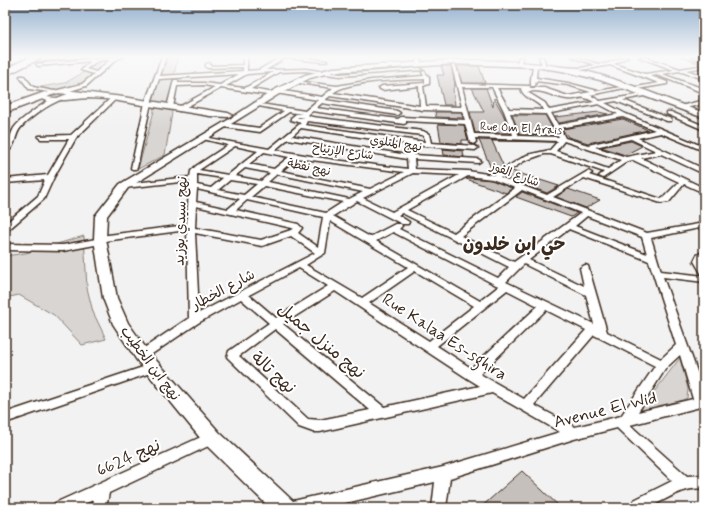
<svg xmlns="http://www.w3.org/2000/svg" width="709" height="513" font-family="Mynerve,'Playpen Sans Arabic',sans-serif">
	<style>
		.green { fill: #d8d5d2; stroke: #8a8078 }
		.building { fill: #c6c0bd; stroke: #3b2a1e }
		.lines { fill: none; stroke-linecap: round; stroke-linejoin: round }
		.street-casing { stroke: #3b2a1e; stroke-width: 3 }
		.secondary-casing { stroke: #3b2a1e; stroke-width: 3 }
		.highway-casing { stroke: #3b2a1e; stroke-width: 3 }
		.street { fill: #fff; fill-rule: evenodd }
		.secondary { fill: #fff; fill-rule: evenodd }
		.highway { fill: #fff; fill-rule: evenodd }
		.tram { stroke: #3b2a1e; stroke-width: 1 }
		.labels { text-anchor: middle; stroke-width: 4; stroke-linejoin: round; paint-order: stroke }
		.far-street-label { font-size: 12px; fill: #3b2a1e; stroke: #fff }
		.street-label { font-size: 14px; fill: #3b2a1e; stroke: #fff }
		.near-street-label { font-size: 17px; fill: #3b2a1e; stroke: #fff }
		.district-label { font-size: 18px; font-weight: bold; fill: #3b2a1e; stroke: #fff }
	</style>
	<rect width="100%" height="100%" fill="#f3f2f2"/>
	<filter id="ink" filterUnits="userSpaceOnUse"><feTurbulence type="fractalNoise" baseFrequency=".025" numOctaves="2"/><feDisplacementMap in="SourceGraphic" scale="8" xChannelSelector="R" yChannelSelector="G"/><feConvolveMatrix kernelMatrix="1 2 1 2 8 2 1 2 1" color-interpolation-filters="sRGB"/></filter>
	<g filter="url(#ink)">
		<path class="green" d="M166,57h12l-10,47 4,9 -7,42 -27,14 16,-58 -2,-9z
			M103,61h8l-27,25c-16,7 -33,5 -50,2l31,-5z
			M84,236l3,52 6,24 13,27 -24,6 -28,-30 -35,-20 -14,3v-42l21,-3z
			M680,358l8,31 -1,9 -10,5 -40,11z"/>
		<path class="building" d="M441,66h10l4,18 -2,5 2,16h-11l-7,-30h7z
			M457,66h22l6,17h-23z
			M472,88h14l7,19 1,-9 9,16 8,19h-36l-5,-21h14z
			M435,112h26l2,6 -27,-1z
			M599,112l9,2 -49,9 -4,-6z
			M512,115h33l11,20h-36z
			M623,119l25,11 -60,13 -20,-6 -6,-8z
			M438,124l26,1 4,15h-6v4l-21,-2z
			M477,140l78,2 -63,-1 12,26 -11,6 -14,-33z
			M631,141l11,5 -17,9 -24,-8z
			M443,149l20,2 1,6 -20,-2z
			M512,171l47,15 -12,7 -44,-16z
			M468,178l24,2 20,8 -6,5 -40,-14z
			M568,189l32,11 -14,8 -30,-11z
			M522,192l55,21 -6,4 -55,-20z
			M522,471l39,37h-81z"/>
		<g class="lines">
			<g class="street-casing">
				<path id="street" d="M109,57h15l-7,2 -31,27 -16,5 4,3c-6,5 -14,5 -20,9 -9,4 -30,19 -35,27 -5,8 -3,18 -14,23v-6c5,-6 5,-11 8,-17 4,-9 26,-23 35,-29l-9,-3 4,-4 6,-2 -20,-3 -9,-12v-1h4l9,11 21,4 28,-7 12,-10 -13,-4 10,-9 -53,5 -2,-2zM111,59l-15,13 -10,-3 11,-8zM59,93l9,1 -11,4 -12,-1z
					M162,57h4l-6,19 83,-5v-4l-35,1 -2,-1v-3l4,-1v3l33,-1v-8h4v14l12,-1 22,-13h16l30,4 -2,1 -40,-4 -19,12 40,-1 34,5 80,-6 2,2 -82,6 -34,-5 -27,1 -28,17 24,4 2,-3 45,7 11,-9 -40,-6 2,-1 42,5 34,-6 53,-4 -2,-4 2,-1 5,6v7l-6,2 3,20 36,1 -10,-41 2,-1 2,1 5,18 68,2 2,1 -2,1h15l24,8 23,-4 -23,-7 -32,-4 -1,5h-4v-7l2,-12 2,-1 2,1 -1,11 32,5 30,8 29,-5 2,1 -39,8 10,6 49,-8v2l-26,5 48,19v2h-4l-51,-20 -11,2 21,11 78,33v4l-43,-18 -23,5 66,31v5l-43,-20 -20,4 63,30v5l-20,-9 -15,18 -8,1 -77,-25 -31,19 94,36 57,-10v4l-53,11 10,33 43,5v6l-41,-5 36,100 5,17v12l-74,19 57,51 17,-1v14c-21,-3 -36,10 -54,18 -6,2 -14,1 -19,1l3,-8 38,-19 -55,-53 -43,11 -124,39 -4,30h-14l3,-26 -111,26h-38l2,-5 5,-2 150,-34 117,-35 -68,-39 -172,39h-7l-14,-5 -72,-70 2,-6 40,-28 -28,-24 -43,24 -52,35 -4,1 -4,-1 -2,-3 2,-3 51,-34 -2,-88 -83,11 -4,3 -37,7 -58,-1v-6l58,1 33,-6 4,-3 87,-11 2,-37 -1,-2 2,-5 -66,7 -4,-2 4,-2 66,-7 1,-6 5,-5 32,-21 -25,-6v-2l66,12 32,-26 -10,-3v-2l5,-4h6l-13,-2 -29,20 -36,-5 -3,-2 3,-2 35,5 25,-17 -30,-6v-2l51,8 13,-11 -42,-7 -2,3 -53,-8 -42,23 -2,-1v-2l38,-21 -11,-2 -27,1 -4,21 -3,2 -3,-2 7,-27h4v3h26l16,2 19,-11 -80,5 -8,24 -14,65 -1,1h-4l-1,-1 14,-65zM273,72l-28,16 -19,-2 21,-12zM425,79v4l-43,3 -3,2 3,2 37,-4 1,20 -87,-13c15,-13 70,-13 92,-14zM462,87h30l12,24 9,24 -39,-1zM497,88h24c1,10 18,13 23,22l-35,-1zM527,92c14,-4 26,5 40,7 13,2 11,-6 27,3l-45,8 -4,-7zM330,96l93,14 39,1 3,9 -64,-3 -3,2 -82,-11 6,-5 75,12 3,-2 -3,-2 -72,-11zM599,104l19,10 -60,11 -7,-12zM312,111l92,13 2,-1v-2l59,3 5,18 3,2 3,-2 -1,-4 83,3 -8,9 -23,5 -34,20 -25,-4 -53,-2 -1,-10 64,4 3,-2 -3,-2 -64,-4 -2,-10 63,5 3,-2 -3,-2 -44,-3 -2,-9 -6,-3 -111,-14 -4,-2zM510,113l36,1 13,23 -40,-1zM299,117l6,1h-8zM623,117l32,13 -67,15 -23,-7 -5,-10zM307,121l115,14 2,1 1,6 -120,-17zM301,128l105,16 1,11 -115,-19zM288,139l119,20 1,10 -74,-9 -59,-10zM631,139l25,12 -30,6 -31,-10zM564,141l57,19 -13,9 -52,-18zM235,146l23,5 -30,24 -29,-5zM264,152l25,5 -15,12 -25,-5zM544,154h7l53,18 -5,4 4,2 25,-17 5,-1 46,22 -16,16 -2,1 -72,-24 3,-2 -4,-2 -41,24 -47,-18 24,-16zM296,158l108,14 -34,17 -89,-18zM245,168l25,5 -9,8 -26,-5zM413,173l46,2 -67,37 -29,-14zM197,174l26,4 -12,10 -14,-3zM277,174l86,18 -14,7 -81,-17zM468,176l24,3 23,9 -61,45 -47,-23zM230,180l27,4 -13,11 -26,-5zM264,186l79,16 -17,11 -75,-16zM197,189l43,10 -12,10 -32,-7zM522,190l59,23 -67,49 -53,-26zM247,200l76,17 -5,30 -20,-14 4,-5 -4,-4 -62,-14zM357,201l45,23h6l1,-2 -11,-7 4,-2 107,54 -11,11 -99,-49 3,-3 -1,-2h-6l-25,13 -37,-21zM196,206l96,22 2,1 -33,11 -66,-12zM587,216l55,21 5,17 -72,-28zM330,221l78,46 -46,31 -56,-33 19,-12zM569,229l80,32 27,84 -15,14 -54,-27 -19,-66 -3,-1 -5,3 4,18 -55,-26zM393,232l103,53 3,1 -19,15 -104,-60zM195,233l67,13 29,-10 24,17 -116,60zM524,264l62,31 8,29 -88,-42zM299,268l29,18 -52,32 -27,-23zM415,271l59,35 -45,35 -60,-38zM507,290l31,16 -67,62 -34,-22zM335,291l132,87 13,8 -96,21 -101,-83zM546,310l40,20 -62,69 -44,-25zM275,329l95,81 -50,10 -12,-1 -69,-63zM594,335l61,31 -34,50 -46,11 -41,-22zM680,355l13,44 -55,13 28,-44z
					M417,57h4l-1,7 -4,-1z
					M519,57h4l-3,8 -2,1 -2,-1z
					M539,57h4l4,12 -4,-1z
					M572,57c10,0 18,6 28,7 10,1 18,-7 28,-7l-14,7 31,10 29,-4 -35,-13h6l35,12 19,-3v2l-13,2 18,6v3l-25,-8 -17,3 42,15v4l-47,-18 -7,1 17,6v2l-36,6v-2l28,-5 -49,-18 -29,5 -23,-1 2,-2 21,1 14,-3z
					M112,97l5,1 -41,40 -22,39 -10,22 -36,31h-3v-6l33,-28 7,-16 -40,3v-4l43,-4 21,-36h-28l-3,-2 1,-1 32,-1z
					M704,100v4l-24,5 -3,-2z
					M667,112h4l33,14v4l-37,-16z
					M704,251v23l-3,-1 -7,-12 3,-6z
					M152,364l4,1 2,3 -2,3 -151,52v-10z
					M212,432l5,2 2,4 -2,4 -108,51 -3,15h-14l1,-8 -17,8h-23l2,-5z"/>
			</g>
			<g class="secondary-casing">
				<path id="secondary" d="M691,57l13,1v4l-12,-4z
					M455,60c45,0 90,2 134,12 39,10 77,27 115,41v5l-104,-38 -38,-9 -27,-4 -80,-3 -122,8 -23,6 -31,16 -151,94 -21,28 -1,23 11,59 11,25 20,28 71,81 74,69 3,7h-26l-65,-64 -69,-85 -23,-35 -10,-26 -9,-59 1,-23 25,-32 113,-67 41,-27 31,-15 28,-7z
					M65,90l58,7 105,16 4,2 -4,2 -18,-1 -104,-17 -18,-1 -23,2h-3v-4l10,-1 -7,-1z"/>
			</g>
			<g class="highway-casing">
				<path id="highway" d="M30,57h13l-38,19v-7z
					M45,92l5,3 -2,2 -43,16v-7z"/>
			</g>
			<use href="#street" class="street"/>
			<use href="#secondary" class="secondary"/>
			<use href="#highway" class="highway"/>
			<path class="tram" d="M681,57l23,8
				M35,62l59,-5"/>
		</g>
	</g>
	<linearGradient id="sky" x2="0" y2="1"><stop stop-color="#92b0ce"/><stop offset="0.44" stop-color="#faf9f9"/><stop offset="1" stop-color="#faf9f9" stop-opacity="0"/></linearGradient>
	<rect width="709" height="129" fill="url(#sky)"/>
	<g class="labels">
		<g class="far-street-label">
			<text transform="translate(521 128) rotate(3)" y="4">Rue Om El Arais</text>
			<text transform="translate(396 143) rotate(8)" y="4">نهج المتلوي</text>
			<text transform="translate(343 151) rotate(8)" y="4">شارع الإرتياح</text>
			<text transform="translate(309 167) rotate(12)" y="4">نهج نفطة</text>
			<text transform="translate(515 174) rotate(20)" y="4">شارع الفوز</text>
		</g>
		<g class="street-label">
			<text transform="translate(180 221) rotate(-88)" y="5">نهج سيدي بوزيد</text>
			<text transform="translate(223 289) rotate(-28)" y="5">شارع الخطار</text>
			<text transform="translate(151 363) rotate(53)" y="5">نهج ابن الخطيب</text>
		</g>
		<g class="near-street-label">
			<text transform="translate(445 336) rotate(33)" y="6">Rue Kalaa Es-sghira</text>
			<text transform="translate(322 340) rotate(40)" y="6">نهج منزل جميل</text>
			<text transform="translate(274 372) rotate(42)" y="6">نهج تالة</text>
			<text transform="translate(605 409) rotate(-14)" y="6">Avenue El Wid</text>
			<text transform="translate(128 457) rotate(-24)" y="6">نهج 6624</text>
		</g>
		<g class="district-label">
			<text x="514" y="250">حي ابن خلدون</text>
		</g>
	</g>
	<rect width="709" height="513" fill="none" stroke="#fff" stroke-width="20"/>
	<rect x="10" y="10" width="689" height="493" fill="none" stroke="#3b2a1e" stroke-width="1.5" filter="url(#ink)"/>
</svg>
